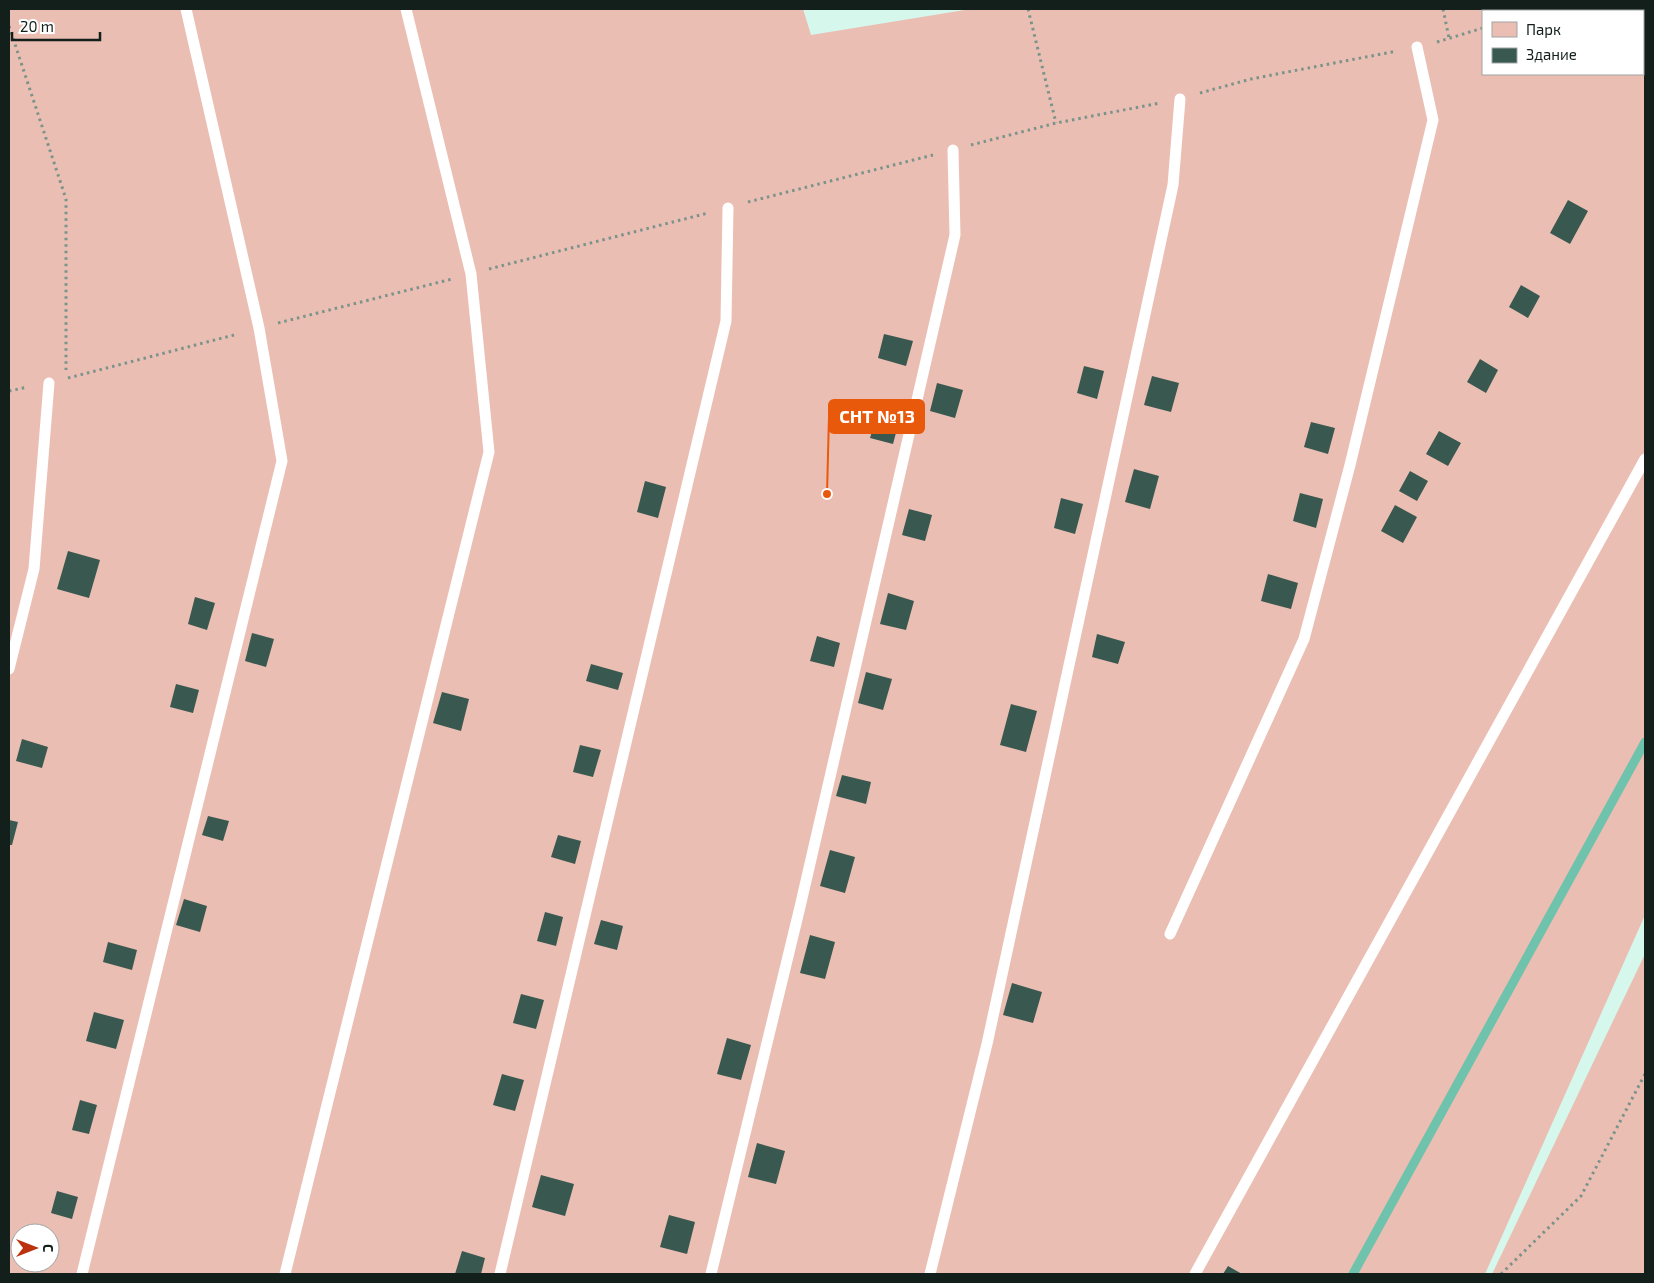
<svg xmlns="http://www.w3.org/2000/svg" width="1654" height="1283" font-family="'Exo 2',sans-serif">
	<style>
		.green { fill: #ebbeb3; fill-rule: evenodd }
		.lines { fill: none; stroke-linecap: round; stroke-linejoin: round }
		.stream { stroke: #6fc2ab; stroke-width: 9 }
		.building { fill: #39584f }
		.path { stroke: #7a938b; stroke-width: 3; stroke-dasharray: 2.5 4; stroke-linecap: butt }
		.service { stroke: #fff; stroke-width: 11 }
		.leader { fill: none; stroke: #e8590c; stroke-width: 2 }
		.callout-dot { fill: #e8590c; stroke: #fff; stroke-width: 2 }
		.callout { fill: #e8590c; stroke: #e8590c; stroke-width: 2 }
		.callout-label { font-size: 18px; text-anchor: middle; font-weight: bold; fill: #fff }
	</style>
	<rect width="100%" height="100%" fill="#d5f7ec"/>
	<path class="green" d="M9,9h794l8,26 160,-26h674v906l-160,359h-1476zM1483,11h160v63h-160zM20,1233h30v30h-30z
		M1645,954v320h-153l2,-4z"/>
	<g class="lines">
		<path class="stream" d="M1353,1274l292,-532"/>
	</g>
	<path class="building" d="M1568,200l20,11 -18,33 -20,-11z
		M1521,285l19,11 -12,22 -19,-11z
		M884,334l29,7 -7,25 -28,-8z
		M1480,359l18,11 -12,23 -19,-11z
		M1084,366l20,5 -7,28 -20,-6z
		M1152,376l27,7 -8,29 -27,-7z
		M937,383l26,7 -8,28 -25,-7z
		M879,408l22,6 -8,30 -23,-6z
		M1311,422l24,6 -7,26 -24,-7z
		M1439,431l22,12 -13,23 -22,-12z
		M1134,469l25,7 -9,33 -25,-7z
		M1410,471l18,10 -11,20 -18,-10z
		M645,481l21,6 -8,31 -21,-6z
		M1300,493l23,6 -7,29 -23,-7z
		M1061,498l22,6 -8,30 -21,-6z
		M1395,505l22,12 -14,26 -22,-12z
		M909,509l23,6 -7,26 -23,-6z
		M68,551l32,9 -11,38 -32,-9z
		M1268,574l30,9 -7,26 -30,-8z
		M888,593l26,8 -8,29 -26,-6z
		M195,597l20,6 -8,27 -19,-6z
		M252,633l22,6 -8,28 -21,-6z
		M1097,634l28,8 -7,22 -26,-7z
		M817,636l23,7 -6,24 -24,-6z
		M591,664l32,9 -5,17 -32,-9z
		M866,672l26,7 -9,31 -25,-7z
		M176,684l23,6 -6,23 -23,-6z
		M442,692l27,7 -8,32 -28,-8z
		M1011,704l26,7 -11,41 -26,-7z
		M22,739l26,8 -6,21 -26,-7z
		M580,745l21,5 -8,27 -20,-5z
		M842,775l29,7 -5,22 -30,-8z
		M208,816l21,5 -6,20 -21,-6z
		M9,820l9,2 -6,23h-3z
		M558,835l23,6 -6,23 -24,-7z
		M830,850l25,7 -10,36 -25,-7z
		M184,899l23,7 -7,26 -24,-7z
		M545,912l18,5 -7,29 -19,-5z
		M601,920l22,6 -6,24 -23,-6z
		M810,935l25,7 -10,37 -25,-6z
		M108,942l29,8 -5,20 -29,-8z
		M1012,983l30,9 -9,31 -30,-8z
		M521,994l23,6 -8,29 -23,-6z
		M94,1012l30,8 -8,29 -30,-8z
		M727,1038l24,7 -10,35 -24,-6z
		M502,1074l22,6 -9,31 -22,-6z
		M80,1100l17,5 -8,29 -17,-4z
		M757,1143l28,8 -9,33 -28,-7z
		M541,1175l33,9 -9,32 -33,-9z
		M57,1191l21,6 -6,22 -21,-6z
		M669,1215l26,7 -8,32 -27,-7z
		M462,1251l23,7 -4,16h-26z
		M1228,1266l14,8h-19z"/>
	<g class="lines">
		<path class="path" d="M1028,9l28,114
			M1443,9l6,29
			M1539,11l9,-2
			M9,26l57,173v171
			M1437,42l46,-14
			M1200,93l51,-14 146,-28
			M971,145l85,-22 104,-20
			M748,202l185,-47
			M489,269l219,-56
			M278,323l174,-44
			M68,378l170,-44
			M9,391l19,-4
			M1501,1274l80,-78 64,-122"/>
		<path class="service" d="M9,669l25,-100 15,-186
			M1170,934l134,-295 46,-174 83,-345 -16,-73
			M82,1274l200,-813 -23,-133 -73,-319
			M285,1274l204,-822 -18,-178 -65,-265
			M500,1274l226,-953 2,-113
			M711,1274l89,-367 155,-672 -2,-85
			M930,1274l57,-230 186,-859 7,-86
			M1195,1274l450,-815"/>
	</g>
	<path class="leader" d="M827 494L829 416"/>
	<circle class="callout-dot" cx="827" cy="494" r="5"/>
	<rect class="callout" x="829" y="400" width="95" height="33" rx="5"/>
	<g class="callout-label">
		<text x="877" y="423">СНТ №13</text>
	</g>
	<rect width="1654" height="1283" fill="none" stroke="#121f1b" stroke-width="20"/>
	<rect x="1482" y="10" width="162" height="65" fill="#ffffff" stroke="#a0a5a4"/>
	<rect x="1492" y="22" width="25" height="15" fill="#ebbeb3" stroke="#a0a5a4"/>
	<text x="1526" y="35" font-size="15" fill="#121f1b">Парк</text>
	<rect x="1492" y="48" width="25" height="15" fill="#39584f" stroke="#a0a5a4"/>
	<text x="1526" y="60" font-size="15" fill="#121f1b">Здание</text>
	<g transform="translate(35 1248) rotate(90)"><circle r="24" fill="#ffffff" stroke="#a0a5a4"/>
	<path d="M0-4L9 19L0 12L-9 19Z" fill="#bc320e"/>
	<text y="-8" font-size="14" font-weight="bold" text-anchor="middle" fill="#121f1b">С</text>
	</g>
	<path d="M12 32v8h88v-8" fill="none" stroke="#121f1b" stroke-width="2.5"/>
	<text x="20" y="32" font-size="15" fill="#121f1b" stroke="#ffffff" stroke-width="4" paint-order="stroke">20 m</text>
</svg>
